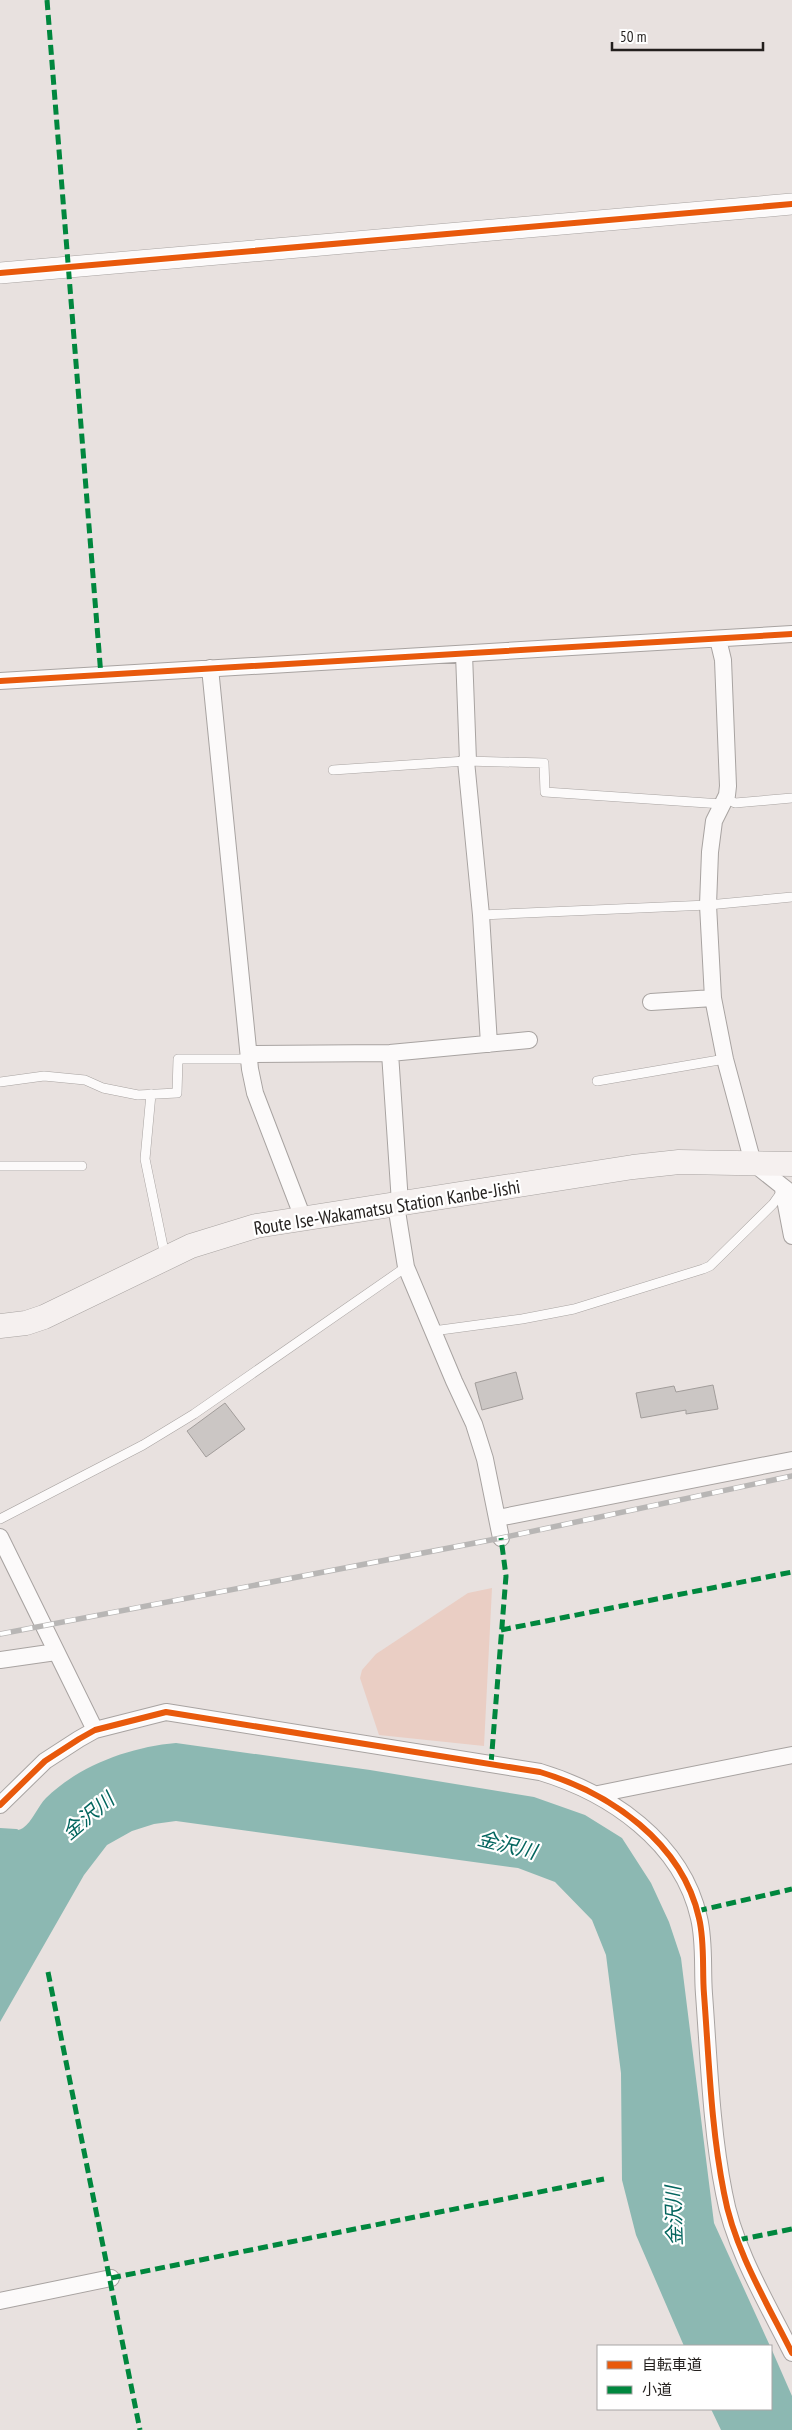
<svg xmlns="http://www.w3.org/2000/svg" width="792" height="2430" font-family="'PT Sans Narrow','Noto Sans JP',sans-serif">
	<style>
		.green { fill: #eacec4 }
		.water { fill: #8cb8b2 }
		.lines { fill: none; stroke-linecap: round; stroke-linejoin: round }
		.stream { stroke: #8cb8b2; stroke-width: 6 }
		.building { fill: #cbc6c4; stroke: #a29d9b }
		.service-casing { stroke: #a8a3a1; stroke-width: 10 }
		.minor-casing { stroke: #a8a3a1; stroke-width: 18 }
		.tertiary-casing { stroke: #a8a3a1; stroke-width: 22 }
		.secondary-casing { stroke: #a8a3a1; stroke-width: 25 }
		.service { stroke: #fcfafa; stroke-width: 9 }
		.minor { stroke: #fcfafa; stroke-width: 16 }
		.tertiary { stroke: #fcfafa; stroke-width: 21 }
		.secondary { stroke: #f5f0ef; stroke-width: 24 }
		.rail-casing { stroke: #b8b6b5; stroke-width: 5.5 }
		.rail { stroke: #fff; stroke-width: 4; stroke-dasharray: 11; stroke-linecap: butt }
		.quiet { stroke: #00873e; stroke-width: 5; stroke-dasharray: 10 5; stroke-linecap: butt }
		.cycleway-casing { stroke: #fff; stroke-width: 9 }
		.cycleway { stroke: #e8590c; stroke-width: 6 }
		.labels { text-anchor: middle; stroke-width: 4.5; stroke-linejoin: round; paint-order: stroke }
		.street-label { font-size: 19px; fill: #231f1d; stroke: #fff }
		.water-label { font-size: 20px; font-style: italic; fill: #03655e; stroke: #fff }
	</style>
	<rect width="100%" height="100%" fill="#e8e1df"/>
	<path class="green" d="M492,1588l-8,158 -105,-11 -19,-57 2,-8 14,-16 92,-61z"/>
	<path class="water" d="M176,1743l194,27 164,27 51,18 37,23 29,45 18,39 12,36 33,265 56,123h-86l-48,-111 -14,-55 -1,-107 -15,-118 -14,-35 -37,-38 -37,-14 -342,-47 -22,3 -22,7 -25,14 -23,30 -84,147v-188c6,-2 17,-2 23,-6 9,-6 15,-22 23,-30 34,-33 84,-51 130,-55z
		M771,2348l21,48v34h-71l-10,-21h60z"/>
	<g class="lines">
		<path class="stream" d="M0,1831l16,1"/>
	</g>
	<path class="building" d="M516,1372l7,27 -41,11 -7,-27z
		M713,1385l5,24 -32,5v-4l-45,8 -5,-25 38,-7 2,6z
		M225,1403l20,26 -39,28 -19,-26z"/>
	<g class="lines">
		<g class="service-casing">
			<path id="service" d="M333,770l133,-9 78,2 1,29 177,12
				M725,798l10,5 57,-5
				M481,915l227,-10 84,-8
				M597,1081l128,-22
				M0,1082l44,-6 41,4 18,8 35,7 39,-2 1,-34h72
				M151,1094l-6,65 20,97
				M0,1166h82
				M433,1331l89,-12 52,-10 129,-40 7,-3 63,-62 10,-14
				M0,1519l143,-74 51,-31 212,-147"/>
		</g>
		<g class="minor-casing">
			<path id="minor" d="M718,639l5,21 5,126 -1,9 -13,26 -4,31 -2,53 5,93 12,61 28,104 39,31
				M464,654l4,107
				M210,668l40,401 5,24 48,125
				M0,681l792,-47
				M466,761l15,154 8,129
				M651,1002l62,-4
				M390,1053l10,150
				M250,1054l140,-1 139,-13
				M783,1189l9,47
				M396,1205l10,62 48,114 20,43 11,35 16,79
				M498,1518l294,-58
				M0,1537l95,193
				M0,1660l56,-8
				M598,1794l194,-39
				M0,1805l45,-44 34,-22 16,-9 71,-18 374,60c70,21 142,70 159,146 6,25 3,51 5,76 5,66 7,134 20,199 10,56 43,110 68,160
				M0,2301l111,-23"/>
		</g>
		<g class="tertiary-casing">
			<path id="tertiary" d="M0,273l792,-69"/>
		</g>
		<g class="secondary-casing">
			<path id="secondary" d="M0,1326l26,-3 18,-6 147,-71 65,-20 377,-59 46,-5 113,2"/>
		</g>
		<use href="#service" class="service"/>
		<use href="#minor" class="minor"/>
		<use href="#tertiary" class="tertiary"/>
		<use href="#secondary" class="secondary"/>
		<g class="rail-casing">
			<path id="rail" d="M0,1634l501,-96 291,-62"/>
		</g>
		<use href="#rail" class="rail"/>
		<path class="quiet" d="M47,0l54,676
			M501,1630l291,-58
			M491,1764l15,-188 -5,-38
			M697,1911l95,-22
			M48,1972l92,458
			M738,2240l54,-11
			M111,2278l493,-99"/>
		<g class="cycleway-casing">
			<path id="cycleway" d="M0,273l792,-69
				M0,681l792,-47
				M0,1805l45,-44 34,-22 16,-9 71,-18 374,60c70,21 142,70 159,146 6,25 3,51 5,76 5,66 7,134 20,199 10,56 43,110 68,160"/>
		</g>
		<use href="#cycleway" class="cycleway"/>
	</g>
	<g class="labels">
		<g class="street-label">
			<text transform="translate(387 1207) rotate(-9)" y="7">Route Ise-Wakamatsu Station Kanbe-Jishi</text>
		</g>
		<g class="water-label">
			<text transform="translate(88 1816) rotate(-40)" y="7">金沢川</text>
			<text transform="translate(507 1845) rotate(14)" y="7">金沢川</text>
			<text transform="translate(674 2216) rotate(-92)" y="7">金沢川</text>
		</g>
	</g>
	<rect x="597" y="2345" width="175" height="65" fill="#ffffff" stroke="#a7a5a5"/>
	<rect x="607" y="2361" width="25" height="8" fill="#e8590c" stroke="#a7a5a5"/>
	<text x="642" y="2370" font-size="15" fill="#231f1d">自転車道</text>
	<rect x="607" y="2386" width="25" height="8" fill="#00873e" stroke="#a7a5a5"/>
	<text x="642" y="2395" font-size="15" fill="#231f1d">小道</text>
	<path d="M612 42v8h151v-8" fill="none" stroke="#231f1d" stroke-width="2.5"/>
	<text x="620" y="42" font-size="15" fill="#231f1d" stroke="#ffffff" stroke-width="4" paint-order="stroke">50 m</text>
</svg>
